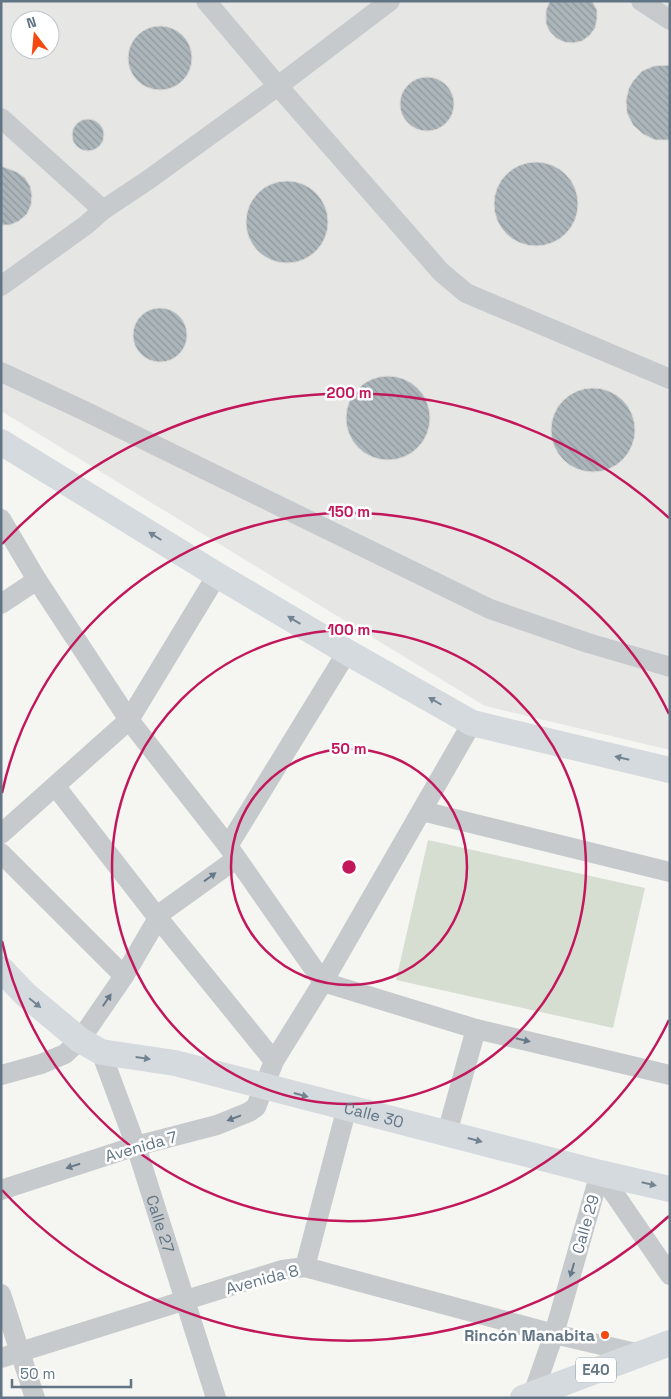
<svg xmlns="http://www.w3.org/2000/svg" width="671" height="1399" font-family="'Space Grotesk',sans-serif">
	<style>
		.built { fill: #e6e7e5; fill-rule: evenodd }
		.pitch { fill: #d6ded2 }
		.building { fill: url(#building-back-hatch); stroke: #d7d7d4 }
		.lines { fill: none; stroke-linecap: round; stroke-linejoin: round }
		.minor { stroke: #c7cacd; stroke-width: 20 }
		.major { stroke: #d5dadf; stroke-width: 26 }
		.oneway { fill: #728492 }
		.oneway2 { fill: #667989 }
		.ring { fill: none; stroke: #c2185b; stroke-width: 2.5 }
		.poi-dot { fill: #f44a12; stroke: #fff; stroke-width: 2 }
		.labels { text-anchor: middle; stroke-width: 5; stroke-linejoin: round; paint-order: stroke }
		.shield { fill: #fff; stroke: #909eaa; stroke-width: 1 }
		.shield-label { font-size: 15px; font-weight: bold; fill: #617585 }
		.street-label { font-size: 16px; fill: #617585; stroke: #fff }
		.poi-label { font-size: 16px; font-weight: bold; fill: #617585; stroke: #fff; text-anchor: end }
		.centre { fill: #c2185b; stroke: #fff; stroke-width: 2.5 }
		.ring-label { font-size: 15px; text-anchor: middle; font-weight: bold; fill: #c2185b; stroke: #fff; stroke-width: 5; stroke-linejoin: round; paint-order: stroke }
	</style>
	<defs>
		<pattern id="building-back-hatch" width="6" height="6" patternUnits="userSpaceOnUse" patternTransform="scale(1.25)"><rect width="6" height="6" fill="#acb5ba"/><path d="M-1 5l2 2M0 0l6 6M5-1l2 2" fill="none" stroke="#8f989d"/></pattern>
	</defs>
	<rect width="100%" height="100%" fill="#f5f6f1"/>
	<path class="built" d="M1,1h669v749l-185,-44 -484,-295zM20,20h30v30h-30z"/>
	<path class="pitch" d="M428,840l217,48 -32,140 -217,-48z"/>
	<path class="building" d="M550,1h42l5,9v9l-2,9 -5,7 -8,6 -9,2 -9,-1 -8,-4 -6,-6 -4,-8v-14z
		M128 58a32 32 0 1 1 64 0a32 32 0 1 1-64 0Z
		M670,65v75h-15l-12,-6 -10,-9 -6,-12 -1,-13 3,-12 4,-7 9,-10 12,-5z
		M400 104a27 27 0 1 1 54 0a27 27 0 1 1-54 0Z
		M72 135a16 16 0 1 1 32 0a16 16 0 1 1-32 0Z
		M494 204a42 42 0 1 1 84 0a42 42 0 1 1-84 0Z
		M1,166l16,6 8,6 5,8 2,9 -1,10 -4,9 -8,7 -9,4h-9z
		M246 222a41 41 0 1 1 82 0a41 41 0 1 1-82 0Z
		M133 335a27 27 0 1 1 54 0a27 27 0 1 1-54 0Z
		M346 418a42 42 0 1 1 84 0a42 42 0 1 1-84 0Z
		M551 430a42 42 0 1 1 84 0a42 42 0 1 1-84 0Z"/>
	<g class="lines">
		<g class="minor">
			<path d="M206,1l72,85 163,186 25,21 204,86"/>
			<path d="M641,1l29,19"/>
			<path d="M1,118l102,92"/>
			<path d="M1,286l85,-61 17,-15 45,-30 130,-94 112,-85"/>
			<path d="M1,372l86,40 403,197 98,34 82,24"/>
			<path d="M1,519l36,61 92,140 99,126 95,136 153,47 194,46"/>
			<path d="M1,604l36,-24"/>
			<path d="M56,787l102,131 116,143"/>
			<path d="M422,811l248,61"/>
			<path d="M1,834l128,-114 88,-145"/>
			<path d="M228,846l119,-194"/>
			<path d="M1,853l123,123"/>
			<path id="s1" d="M101,1052l35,94 80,252"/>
			<path d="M1,1075l40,-11 24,-10 15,-14 44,-64 34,-58 7,-8 71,-51"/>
			<path d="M447,1133l29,-104"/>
			<path d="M600,1173l70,102"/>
			<path d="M1,1190l135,-44 81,-21 32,-13 7,-5 18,-46 49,-79 149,-259"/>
			<path d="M305,1267l42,-160"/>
			<path d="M1,1294l34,104"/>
			<path d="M1,1358l281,-88 23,-3 249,67 86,20"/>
			<path d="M533,1394l21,-60 46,-161"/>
		</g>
		<g class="major">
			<path d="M1,442l216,133 130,77 125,71 198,47"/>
			<path id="s2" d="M1,969l25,26 54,45 21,12 74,11 425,110 70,16"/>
			<path d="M523,1398l147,-55"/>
		</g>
	</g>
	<defs><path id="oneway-solid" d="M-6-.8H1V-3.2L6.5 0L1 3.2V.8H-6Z" transform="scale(1.25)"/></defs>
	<g class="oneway">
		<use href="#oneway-solid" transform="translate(155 536) rotate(-148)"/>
		<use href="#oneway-solid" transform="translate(294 620) rotate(-149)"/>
		<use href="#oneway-solid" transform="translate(435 701) rotate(-150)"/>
		<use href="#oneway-solid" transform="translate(622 758) rotate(-167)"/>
		<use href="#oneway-solid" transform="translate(35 1003) rotate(39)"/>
		<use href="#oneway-solid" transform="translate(143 1058) rotate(8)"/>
		<use href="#oneway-solid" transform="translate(301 1095) rotate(15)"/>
		<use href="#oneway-solid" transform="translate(475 1140) rotate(15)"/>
		<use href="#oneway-solid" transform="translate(649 1184) rotate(13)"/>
	</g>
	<g class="oneway2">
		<use href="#oneway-solid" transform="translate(210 877) rotate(-36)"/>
		<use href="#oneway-solid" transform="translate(107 1000) rotate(-56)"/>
		<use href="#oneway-solid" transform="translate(523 1040) rotate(13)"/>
		<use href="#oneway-solid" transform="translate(234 1118) rotate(159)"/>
		<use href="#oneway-solid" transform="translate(73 1166) rotate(162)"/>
		<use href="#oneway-solid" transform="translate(572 1270) rotate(106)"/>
	</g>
	<g class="ring">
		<circle cx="349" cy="867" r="118"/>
		<circle cx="349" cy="867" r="237"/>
		<path d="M669 1020A355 355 0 0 1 2 941M2 793A355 355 0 0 1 669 714"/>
		<path d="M669 1216A474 474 0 0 1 2 1190M2 544A474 474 0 0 1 669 518"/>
	</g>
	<circle class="poi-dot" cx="605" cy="1335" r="5"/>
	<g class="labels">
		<rect class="shield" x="576" y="1357.5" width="40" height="25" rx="4"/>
		<g class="shield-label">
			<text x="596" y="1375">E40</text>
		</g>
		<g class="street-label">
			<text dy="6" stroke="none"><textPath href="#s2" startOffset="411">Calle 30</textPath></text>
			<text transform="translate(141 1146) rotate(-16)" y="6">Avenida 7</text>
			<text dy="6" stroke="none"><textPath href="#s1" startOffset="182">Calle 27</textPath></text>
			<text transform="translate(585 1224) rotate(-74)" y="6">Calle 29</text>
			<text transform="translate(262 1279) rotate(-15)" y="6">Avenida 8</text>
		</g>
		<g class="poi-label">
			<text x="595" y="1341">Rincón Manabita</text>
		</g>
	</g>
	<circle cx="349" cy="867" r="8" class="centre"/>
	<g class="ring-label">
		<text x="349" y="398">200 m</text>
		<text x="349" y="517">150 m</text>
		<text x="349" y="635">100 m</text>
		<text x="349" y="754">50 m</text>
	</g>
	<rect width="671" height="1399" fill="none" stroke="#617585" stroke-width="5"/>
	<g transform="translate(35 35) rotate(344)"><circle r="24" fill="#ffffff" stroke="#c0c8ce"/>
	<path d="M0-4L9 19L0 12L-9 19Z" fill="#f44a12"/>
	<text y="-8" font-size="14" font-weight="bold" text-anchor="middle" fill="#617585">N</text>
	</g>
	<path d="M12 1379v8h119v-8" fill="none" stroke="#617585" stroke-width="2.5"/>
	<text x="20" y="1379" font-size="15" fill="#617585" stroke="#ffffff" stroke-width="4" paint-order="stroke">50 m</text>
</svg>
